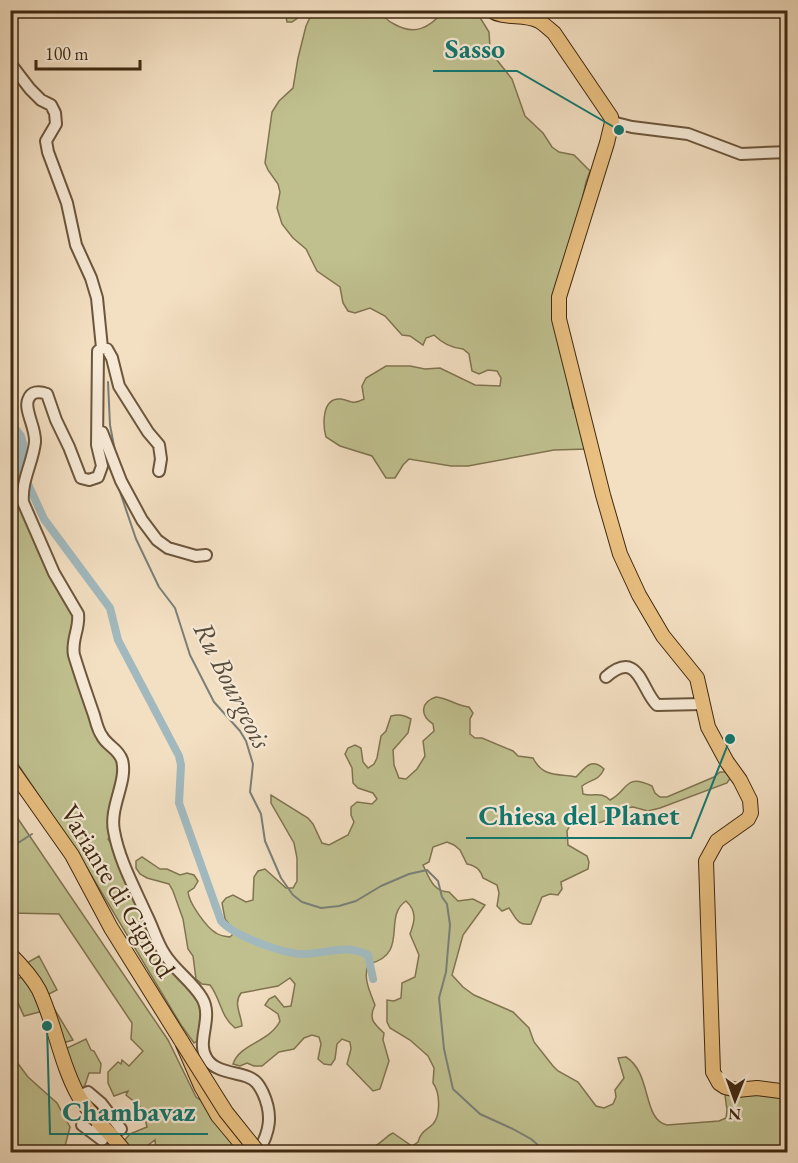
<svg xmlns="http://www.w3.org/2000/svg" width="798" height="1163" font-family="'EB Garamond',serif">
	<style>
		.green { fill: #c0c08f; stroke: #807450; stroke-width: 1.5 }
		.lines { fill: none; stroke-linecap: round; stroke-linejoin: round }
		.stream { stroke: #7a7f78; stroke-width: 2 }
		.canal { stroke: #a1b9be; stroke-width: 8 }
		.minor-casing { stroke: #6c563c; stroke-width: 14 }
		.major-casing { stroke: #3f2910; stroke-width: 16 }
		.minor { stroke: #f7ead7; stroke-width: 10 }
		.major { stroke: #eac081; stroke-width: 14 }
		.major-bridge-casing { stroke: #3f2910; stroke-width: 16; stroke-linecap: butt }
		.major-bridge { stroke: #eac081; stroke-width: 14 }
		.labels { text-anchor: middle; stroke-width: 4.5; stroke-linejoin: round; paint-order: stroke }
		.street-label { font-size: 27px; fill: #3f2910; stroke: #f7ead7 }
		.water-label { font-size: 28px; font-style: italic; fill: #584d3c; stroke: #f7ead7 }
		.leader { fill: none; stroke: #0f766e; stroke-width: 2 }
		.callout-dot { fill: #0f766e; stroke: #f7ead7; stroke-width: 2 }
		.callout-label { font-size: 28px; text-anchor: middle; font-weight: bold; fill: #0f766e; stroke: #f7ead7; stroke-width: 4.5; stroke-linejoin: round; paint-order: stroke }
	</style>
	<rect width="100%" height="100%" fill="#f3dfc2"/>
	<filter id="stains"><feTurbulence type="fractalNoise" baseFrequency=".00333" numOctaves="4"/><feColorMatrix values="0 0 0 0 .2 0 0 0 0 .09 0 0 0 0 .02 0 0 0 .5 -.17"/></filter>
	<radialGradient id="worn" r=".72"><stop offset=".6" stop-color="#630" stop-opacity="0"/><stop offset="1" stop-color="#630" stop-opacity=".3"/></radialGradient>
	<path class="green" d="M285,11v-1l23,1 -16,11h-5z
		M313,11h69c1,6 6,10 12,13 21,12 35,4 50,-13h32l13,21 1,16 3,7 19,24 13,37 18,17 9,14 7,5 15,3 16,16 -4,11 -11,50 -13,41 8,120 3,15 5,-1 9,42 -33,1 -86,16h-17l-42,-7 -6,6 -8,13h-9l-14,-22 -32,-10 -14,-9c-3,-11 -5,-40 15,-38 11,2 11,6 23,0l-2,-13 4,-8 20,-12h24l15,3 15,-1 35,17 25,1 1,-8 -4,-7 -9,-1 -9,4 -7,-3 -3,-17 -6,-5c-12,-1 -21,-6 -29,-14l-8,3 -3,7 -13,-9 -8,-1 -17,-19 -15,-8 -15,5 -7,-2 -5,-8 -3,-16 -23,-16 -11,-22 -13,-11 -11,-14 -5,-16 3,-16 -2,-8 -10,-14 -3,-7 7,-51 7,-11 14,-13 5,-30 8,-32z
		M10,423l11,16 1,7 -3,24 2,11 -4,14 2,11 37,79 19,34 -2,16 -5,7 2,11 46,104 2,11 -7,68 -3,3 7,10 45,103 40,47 4,9 -4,31 -6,4 -13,-18 -100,-167 -70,-104z
		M436,697c12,1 21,9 33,10l4,6 -3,6v15l5,4h7l31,13 5,5 15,2c11,21 26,15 43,19 9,-9 15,-20 28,-8 -5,12 -13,10 -22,17l1,8c11,3 18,-3 27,6 19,-10 14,-27 42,-14l3,7 5,4h7l47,-20 6,-5h7l4,5 -4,6 -67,25 -12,3 -15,-4 -15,2 -11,11 -14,5 -6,-4 -15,1 -5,9 1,14 19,11 2,6 -1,7 -27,13 1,7 -4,6 -8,-1 -8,3 -11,27c-14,2 -15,-6 -22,-16l-7,3 -5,-5 2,-13 -2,-8 -14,-7c-3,-9 -7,-12 -16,-14l-7,-14 -6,-5 -7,-3 -14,5 -4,15 -6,3c6,12 10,27 26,27l9,9 15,-2 12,6 -22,30 -11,40 11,12 11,8 39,17 16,16 5,14 19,24 5,5 20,11 18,24 8,2 9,-4 3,-7 -1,-7 9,-12 -6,-20 8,-1c26,16 16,62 41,68l52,-4 7,-3 1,-8 -2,-15c21,0 41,0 62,0v53h-6l-9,4h-395l-2,-6c8,-4 11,-10 18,-13l19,13 6,-4c3,-11 8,-11 15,-18 8,-9 7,-32 0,-41l1,-15 -6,-12 -18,-16 -20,-12 -3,-6v-22l7,1 7,-3 1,-15 13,-6 4,-22 -9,-21c5,-13 7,-23 -4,-33 -24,16 4,53 -37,63 -7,12 1,28 6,41 -7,14 -1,19 9,28l-1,7 6,21 -9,28 -7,2 -26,-27 4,-15 -1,-7 -8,-3 -5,5 -2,15 -4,6 -7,-1 -6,-5 3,-15 -2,-7 -7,-2 -8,3 -10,11 -15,3 -17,14h-8l-7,-3 -7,3 -7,-2c7,-21 36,-21 47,-43l-2,-7 -13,-9 4,-6 6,-3 9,11 7,-1 4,-22 -5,-6 -12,8 -37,7c-8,11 0,20 1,33l-7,2c-15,-12 -14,-29 -25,-43l-8,-1 -6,-5 -3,-23 -5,-7 -5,-30 -10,-28 -4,-7 -22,-6 -7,-4 -4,-6v-7l6,-4 18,12h7l13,6 7,-2 7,2 4,6 -4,7 -6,4c1,11 18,35 28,41 4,3 9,3 14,4l5,-5 -10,-13 -3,-16 4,-5 7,-3 13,7 7,-2 1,-23 4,-6 7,-2 21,19h7l4,-7v-23l-3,-15 -23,-40v-8l37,23 5,6 9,19 7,2 19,-10 6,-13 -3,-7v-8l6,-5 15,2 5,-5 -4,-6 -15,-5 -5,-5 -1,-15 -7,-14 3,-6 7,-3 6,3 2,14 5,6 6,-4 3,-6 4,-22 5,-5 5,-15c8,-2 13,-1 20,3l-3,14 -15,17 1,15 5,13 7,1 11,-10 8,-13 -2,-15 11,-10 -1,-7c-13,-8 -13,-22 3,-27z
		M10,807l158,233 28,57 7,5 35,50h-82l-1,-12 -16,12h-9l-8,-9 8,-9 17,-7 -4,-18 -17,-14 2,-4 -14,5 -6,-13v-11l10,-10 3,2 1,-4 7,6 14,-15 -12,-12 1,-16 -73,-109 -48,-1z
		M39,956l18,34 -12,6 -20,-32z
		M25,976l18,35 -19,5 -13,-28v-7z
		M52,1005l21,35 -10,3z
		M86,1039l5,11 3,1 7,13 -1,9h-11l-5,15 -3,1 -16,-40z
		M10,1053l18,24 29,26 13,24 -6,23 -17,2h-36z"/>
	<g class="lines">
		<path class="stream" d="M108,382l2,43 5,26
			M117,483l19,56 23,48 16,21 15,47 24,47 26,29 6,10 7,23 -3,28 11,22 4,27 16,37 12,17 9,7 19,6 18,-2 17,-5 25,-15 28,-12 18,-4 11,11 4,16 5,7 3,21 -4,47 -7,26 5,51 9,40 27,25 33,15 18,10 15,13
			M10,848l22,-14"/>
		<path class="canal" d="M10,422l11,14 2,7 -1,28 22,48 66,89 8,32 61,116 2,9 -2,38 42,118c13,15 63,33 82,33 23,0 44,-11 65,1l5,24"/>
		<g class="minor-casing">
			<path id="minor" d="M10,63l20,26 11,11 10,5 4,8 1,11 -10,17 2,11 19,51 9,42 15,33 6,20 5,50
				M612,122l20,5 56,7 53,20 47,-2
				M98,431l4,1 19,49 21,39 15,20 11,8 28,8 10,-1
				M159,471l2,-12 -2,-14 -11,-13 -29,-46 -7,-28 -5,-9 -5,-1 -4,3 -1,94 5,21 -4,11 -9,3 -8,-2 -12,-31 -13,-27 -9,-26c-8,-3 -16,-3 -19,6 -4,10 8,28 7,42 -2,20 -14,39 -12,60l31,71 24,41c2,14 -7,26 -4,41 6,20 13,40 20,60 2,7 4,16 8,21 5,10 16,12 20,24 6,21 -13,47 -8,71 5,29 21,58 33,85 6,12 10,26 17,37 10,17 28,28 38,45 12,20 -7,44 5,61 8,13 28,13 41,18 8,3 11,8 15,16 10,22 7,39 -5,59
				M606,677c33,-29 35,13 51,28l45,-1
				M79,1096l9,-4 13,11 20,26
				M82,1125l20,15 2,-4 -7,-9"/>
		</g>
		<g class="major-casing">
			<path id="major" d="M490,10c15,10 33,3 49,11 5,3 10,8 15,12l57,84 1,5 -5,21 -48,154v22l44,176 17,59 19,41 24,41 34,42 11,49 19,35 13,18 10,20 1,13 -3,6 -31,22 -11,20 7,211 6,11 6,4 12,3 20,-2 31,4
				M10,767l62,88 39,73 71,114 19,44 17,30 30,36
				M10,954c11,11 22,23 29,36 16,34 21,72 39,105 12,21 33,38 47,57"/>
		</g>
		<use href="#minor" class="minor"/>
		<use href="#major" class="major"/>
		<g class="major-bridge-casing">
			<path id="major-bridge" d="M182,1042l44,70 32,40"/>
		</g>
		<use href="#major-bridge" class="major-bridge"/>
	</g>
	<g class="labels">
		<g class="street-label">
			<text transform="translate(118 891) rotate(59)" y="9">Variante di Gignod</text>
		</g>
		<g class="water-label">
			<text transform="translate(233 685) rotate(63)" y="10">Ru Bourgeois</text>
		</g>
	</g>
	<path class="leader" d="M619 130L517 71H433M730 739L691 838H466M47 1026L50 1134H208"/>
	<g class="callout-dot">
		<circle cx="619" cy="130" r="6"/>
		<circle cx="730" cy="739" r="6"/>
		<circle cx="47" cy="1026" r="6"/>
	</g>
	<g class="callout-label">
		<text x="475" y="58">Sasso</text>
		<text x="579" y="825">Chiesa del Planet</text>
		<text x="129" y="1121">Chambavaz</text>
	</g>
	<rect width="798" height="1163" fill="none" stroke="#f3dfc2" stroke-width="36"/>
	<rect x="12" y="12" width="774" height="1139" fill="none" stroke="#3f2910" stroke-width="3"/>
	<rect x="18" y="18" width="762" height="1127" fill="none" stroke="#3f2910" stroke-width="1.5"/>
	<g transform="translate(735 1100) rotate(181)" stroke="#f7ead7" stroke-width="4.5" paint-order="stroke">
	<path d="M0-4.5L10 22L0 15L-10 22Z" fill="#3f2910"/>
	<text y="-9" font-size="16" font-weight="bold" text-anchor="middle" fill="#3f2910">N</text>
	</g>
	<path d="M36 60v9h104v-9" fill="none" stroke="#3f2910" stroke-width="3"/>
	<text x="45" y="60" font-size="18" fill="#3f2910" stroke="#f7ead7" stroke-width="4.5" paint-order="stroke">100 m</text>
	<rect width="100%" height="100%" filter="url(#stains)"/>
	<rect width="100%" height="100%" fill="url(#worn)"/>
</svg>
